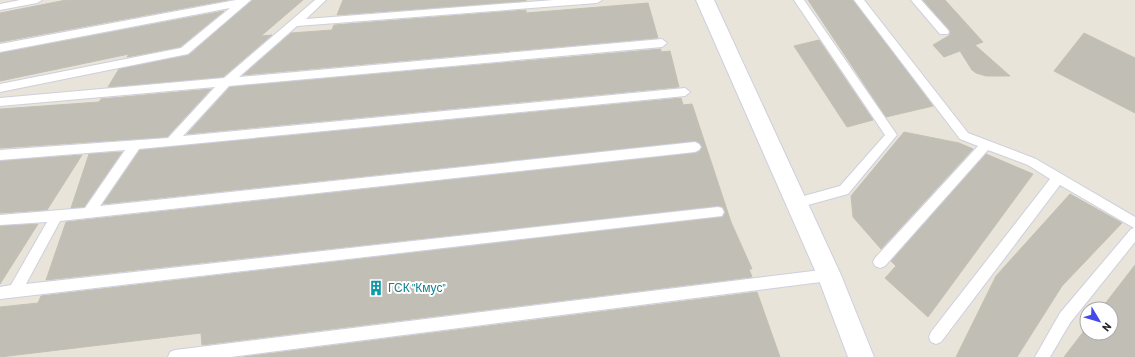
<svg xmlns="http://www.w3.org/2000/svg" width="1135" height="357" font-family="Barlow,sans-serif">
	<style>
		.building { fill: #c1beb5; stroke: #c3c0b3 }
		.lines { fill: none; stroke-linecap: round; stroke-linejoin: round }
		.lane-casing { stroke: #cecfdf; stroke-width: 2 }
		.street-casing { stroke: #cecfdf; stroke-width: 2 }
		.lane { fill: #fff; fill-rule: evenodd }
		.street { fill: #fff; fill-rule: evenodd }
		.labels { text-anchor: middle; stroke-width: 4; stroke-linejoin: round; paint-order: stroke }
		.culture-label { font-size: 12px; fill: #0d838f; stroke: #fff; text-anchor: start }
	</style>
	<rect width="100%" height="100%" fill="#e8e4d9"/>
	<path class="building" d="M66,0h162l-228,42v-29z
		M252,0h51l-42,36 11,-1 -49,42 -115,10 11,-18 70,-14z
		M343,0h183v1l-189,14z
		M808,0h45l80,106 -47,11z
		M923,0h22l38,42 -8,3 35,31h-24l-10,-3 -4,-3 -12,-19 -16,6 -11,-12 17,-10v-4z
		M648,3l10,35 -415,37 48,-42 41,-3 2,-5 192,-15v3z
		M224,11l-44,36 -53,10 2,-3 -129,27v-28z
		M1084,33l51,25v55l-81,-42z
		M819,40l54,80 -26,7 -53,-81z
		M661,49v3l9,-1 9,36 -492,47 43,-47z
		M211,89l-44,48 -167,11v-39l99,-7 2,-3z
		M681,98l2,7 9,-1 39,118 21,47h-3l3,8 -550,68 -1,-12 -201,24v-50l38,-4 3,-7 681,-79 3,-4 -2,-6 -5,-1 -672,74 20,-58 629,-69 5,-2 2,-5 -7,-5 -592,63 37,-54z
		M904,132l55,11 14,6 -92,100 -28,-32 -2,-21z
		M122,152l-38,55 -13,1 18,-54z
		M986,154l47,20 -105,143 -43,-39 11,-12 -5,-5z
		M82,155l-35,55 -47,3v-52z
		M1070,194l52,29 -60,63 -45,71h-61l40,-81z
		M38,224l-38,60v-58z
		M1135,265v92h-71l23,-30v6h24v-24h-10z
		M757,292l23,65h-537z"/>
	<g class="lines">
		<g class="lane-casing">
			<path id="lane" d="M20,0h22l-5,3 -37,7v-6z
				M236,0h15l-63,54 -188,38v-8l181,-36 49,-40 -230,44v-8z
				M315,0h11l-20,19 248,-19h48l-5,3 -300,23 -58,51 423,-38 5,4 -5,4 -433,39 -46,50 502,-48 5,4 -5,4 -546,53 -39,57 595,-64 4,2 2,3 -2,3 -4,2 -635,69 -34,63 692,-77 4,1 2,4 -2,4 -722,83v-12l11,-2 36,-63 -47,3v-10l85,-7 40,-58 -125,10v-10l168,-12 47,-51 -215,19v-8l224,-20z
				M794,0h10l93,135 -49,59 -51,14 -4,-1 -2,-4 2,-4 47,-13 45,-51z
				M854,0h10l104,133 68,26 99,58v25l-65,81 -20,34h-15l25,-44 71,-84 3,-1 -74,-43 -119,157 -5,2 -5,-2 -2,-5 2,-5 119,-153 -22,-14 -40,-15 -103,116 -5,2 -5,-2 -2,-4 2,-4 103,-112 -18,-7z
				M911,0h10l27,30 1,2 -1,2h-8z
				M829,269l5,2 2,4 -2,4 -5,2 -598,76h-63l2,-5 5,-2z"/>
		</g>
		<g class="street-casing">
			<path id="street" d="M696,0h18l127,275 33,82h-26l-31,-82z"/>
		</g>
		<use href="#lane" class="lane"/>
		<use href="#street" class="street"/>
	</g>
	<defs>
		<g id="building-bare" transform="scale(1.2)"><path d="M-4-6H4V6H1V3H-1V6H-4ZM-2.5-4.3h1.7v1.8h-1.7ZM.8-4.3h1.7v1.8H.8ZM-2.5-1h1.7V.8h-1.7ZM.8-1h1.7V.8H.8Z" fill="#0f9aa8" stroke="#fff" stroke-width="2.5" paint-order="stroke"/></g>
	</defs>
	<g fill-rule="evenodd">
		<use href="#building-bare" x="376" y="288"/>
	</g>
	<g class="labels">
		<g class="culture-label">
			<text x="388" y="292">ГСК "Кмус"</text>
		</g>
	</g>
	<g transform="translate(1099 321) rotate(128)"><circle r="19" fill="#ffffff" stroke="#a9a9a9"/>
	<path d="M0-3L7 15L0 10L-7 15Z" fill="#4449ea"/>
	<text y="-6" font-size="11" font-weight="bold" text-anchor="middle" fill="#272727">N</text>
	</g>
</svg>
